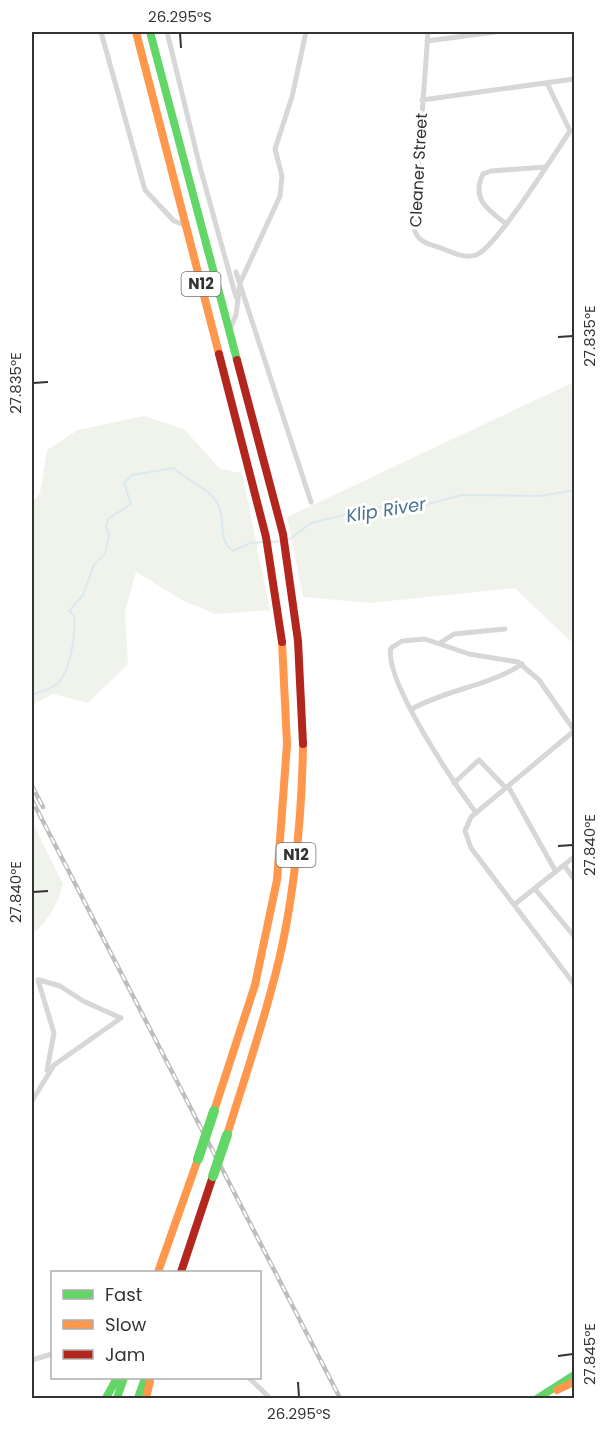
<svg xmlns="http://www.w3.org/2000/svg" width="606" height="1430" font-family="Poppins,sans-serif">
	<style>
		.green { fill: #f0f3ec }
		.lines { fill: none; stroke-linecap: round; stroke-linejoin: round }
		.stream { stroke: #dbe8ee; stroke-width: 2 }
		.street { stroke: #d7d7d7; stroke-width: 5 }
		.fast { stroke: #63d668; stroke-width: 8 }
		.slow { stroke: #ff974d; stroke-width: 8 }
		.jam { stroke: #b3261e; stroke-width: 8 }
		.rail-casing { stroke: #bebebe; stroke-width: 4.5 }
		.rail { stroke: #fff; stroke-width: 2; stroke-dasharray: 7; stroke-linecap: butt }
		.fast-bridge { stroke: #63d668; stroke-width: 10 }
		.ticks { fill: none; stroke: #333; stroke-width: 2 }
		.labels { text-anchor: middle; stroke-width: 6; stroke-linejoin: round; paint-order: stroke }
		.shield { fill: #fff; stroke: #707070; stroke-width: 1.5 }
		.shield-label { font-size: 15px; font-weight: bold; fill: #333 }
		.street-label { font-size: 16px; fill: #333; stroke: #fff }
		.water-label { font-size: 18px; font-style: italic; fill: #48758e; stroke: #fff }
		.neatline { fill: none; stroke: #333; stroke-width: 2 }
		.ticks-label { font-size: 15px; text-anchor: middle; fill: #333 }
	</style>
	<rect width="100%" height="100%" fill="#fff"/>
	<path class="green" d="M574,382v258l-4,1 -55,-53 -145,15 -67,-6 -16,-80z
		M144,416l40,13 36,40 22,4 28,137 -55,4 -31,-13 -48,-29 -11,40 3,52 -40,39 -35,-9 -21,11v-202l8,-10 7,-43 31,-20z
		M32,821l31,63c-5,20 -15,37 -31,51z"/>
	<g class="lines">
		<path class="stream" d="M287,541l24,-18 66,-16 35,1 50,-13 79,1 33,-6
			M270,542l12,-1
			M32,695c8,-5 18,-4 26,-12 13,-13 18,-51 16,-68l-5,-4 14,-16 11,-30 11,-11 4,-20 -3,-6 2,-9 23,-15 -7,-21 8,-8 42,-7c12,12 36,21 44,36 8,17 -1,36 15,47l17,-8 14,-1"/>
		<path class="street" d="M101,32l44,158 29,31 11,4
			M167,32l33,135 36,130
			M428,32l-14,195c2,15 15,17 27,21 10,4 23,11 35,7 20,-7 79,-102 94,-124l-23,-48
			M427,41l68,-9
			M422,100l152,-21
			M505,223c-17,-13 -34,-24 -22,-49l8,-3 55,-4
			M236,272l75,230
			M230,329l6,-14 4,-32 40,-87 2,-20 -7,-27 17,-52 14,-65
			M440,643l14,-9 51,-5
			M412,709c35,-20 78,-23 110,-45
			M574,731l-103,86 -6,14 6,17 103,136
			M454,783l25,-23 27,28
			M508,786l48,86
			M476,813c-20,-27 -93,-134 -85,-165l11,-7 23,-2 44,15 49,8 21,18 35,50
			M564,865l10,14
			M535,889l39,47
			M515,904l59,-47
			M38,980l16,53 -7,37
			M39,980l21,6 23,15 38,17
			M32,1101l22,-36 67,-47
			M32,1360l20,-6
			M249,1378l21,20"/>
		<path class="fast" d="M150,32l87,328
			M106,1398l11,-20
			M117,1398l7,-20
			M138,1398l7,-20
			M538,1398l36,-23"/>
		<path class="slow" d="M136,32l83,322
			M214,1111l41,-126 22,-105 10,-136 -5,-102
			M227,1135c15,-49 32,-98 45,-148 21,-74 30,-167 31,-243
			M158,1272l40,-113
			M557,1390l17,-8
			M146,1398l4,-17"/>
		<path class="jam" d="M219,354l47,183 16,105
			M237,360l46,174 15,107 5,103
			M181,1272l32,-96"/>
		<g class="rail-casing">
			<path id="rail" d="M32,786l11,21
				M32,800l308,598"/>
		</g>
		<use href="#rail" class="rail"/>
		<path class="fast-bridge" d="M198,1159l16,-48
			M213,1176l14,-41"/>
	</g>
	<path class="ticks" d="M180,33l1,15M558,337l15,-1M33,383l15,-1M558,846l15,-1M33,892l15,-1M558,1356l15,-2M298,1382l1,15"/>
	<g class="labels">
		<g class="shield">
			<rect x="181.5" y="272" width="39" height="24" rx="4.5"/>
			<rect x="276.5" y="843" width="39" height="24" rx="4.5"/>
		</g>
		<g class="shield-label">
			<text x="201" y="289">N12</text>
			<text x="296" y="860">N12</text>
		</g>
		<g class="street-label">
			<text transform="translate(418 170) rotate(-87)" y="6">Cleaner Street</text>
		</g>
		<g class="water-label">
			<text transform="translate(386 510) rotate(-9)" y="6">Klip River</text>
		</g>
	</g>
	<rect width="606" height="1430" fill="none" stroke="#ffffff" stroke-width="66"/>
	<rect x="51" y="1271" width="210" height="108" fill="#ffffff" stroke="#adadad" stroke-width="1.5"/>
	<rect x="63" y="1290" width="30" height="9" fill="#63d668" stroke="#adadad" stroke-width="1.5"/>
	<text x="105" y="1301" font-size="18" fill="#333333">Fast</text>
	<rect x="63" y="1320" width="30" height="9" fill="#ff974d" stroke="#adadad" stroke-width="1.5"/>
	<text x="105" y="1331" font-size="18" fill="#333333">Slow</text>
	<rect x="63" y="1350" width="30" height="9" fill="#b3261e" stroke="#adadad" stroke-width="1.5"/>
	<text x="105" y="1361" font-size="18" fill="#333333">Jam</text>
	<rect x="33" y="33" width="540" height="1364" class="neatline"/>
	<g class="ticks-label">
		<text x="180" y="22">26.295°S</text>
		<text transform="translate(590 336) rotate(-90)" y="5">27.835°E</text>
		<text transform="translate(16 383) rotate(-90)" y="5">27.835°E</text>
		<text transform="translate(590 845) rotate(-90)" y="5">27.840°E</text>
		<text transform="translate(16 892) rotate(-90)" y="5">27.840°E</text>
		<text transform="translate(590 1354) rotate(-90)" y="5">27.845°E</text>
		<text x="299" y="1419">26.295°S</text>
	</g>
</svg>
